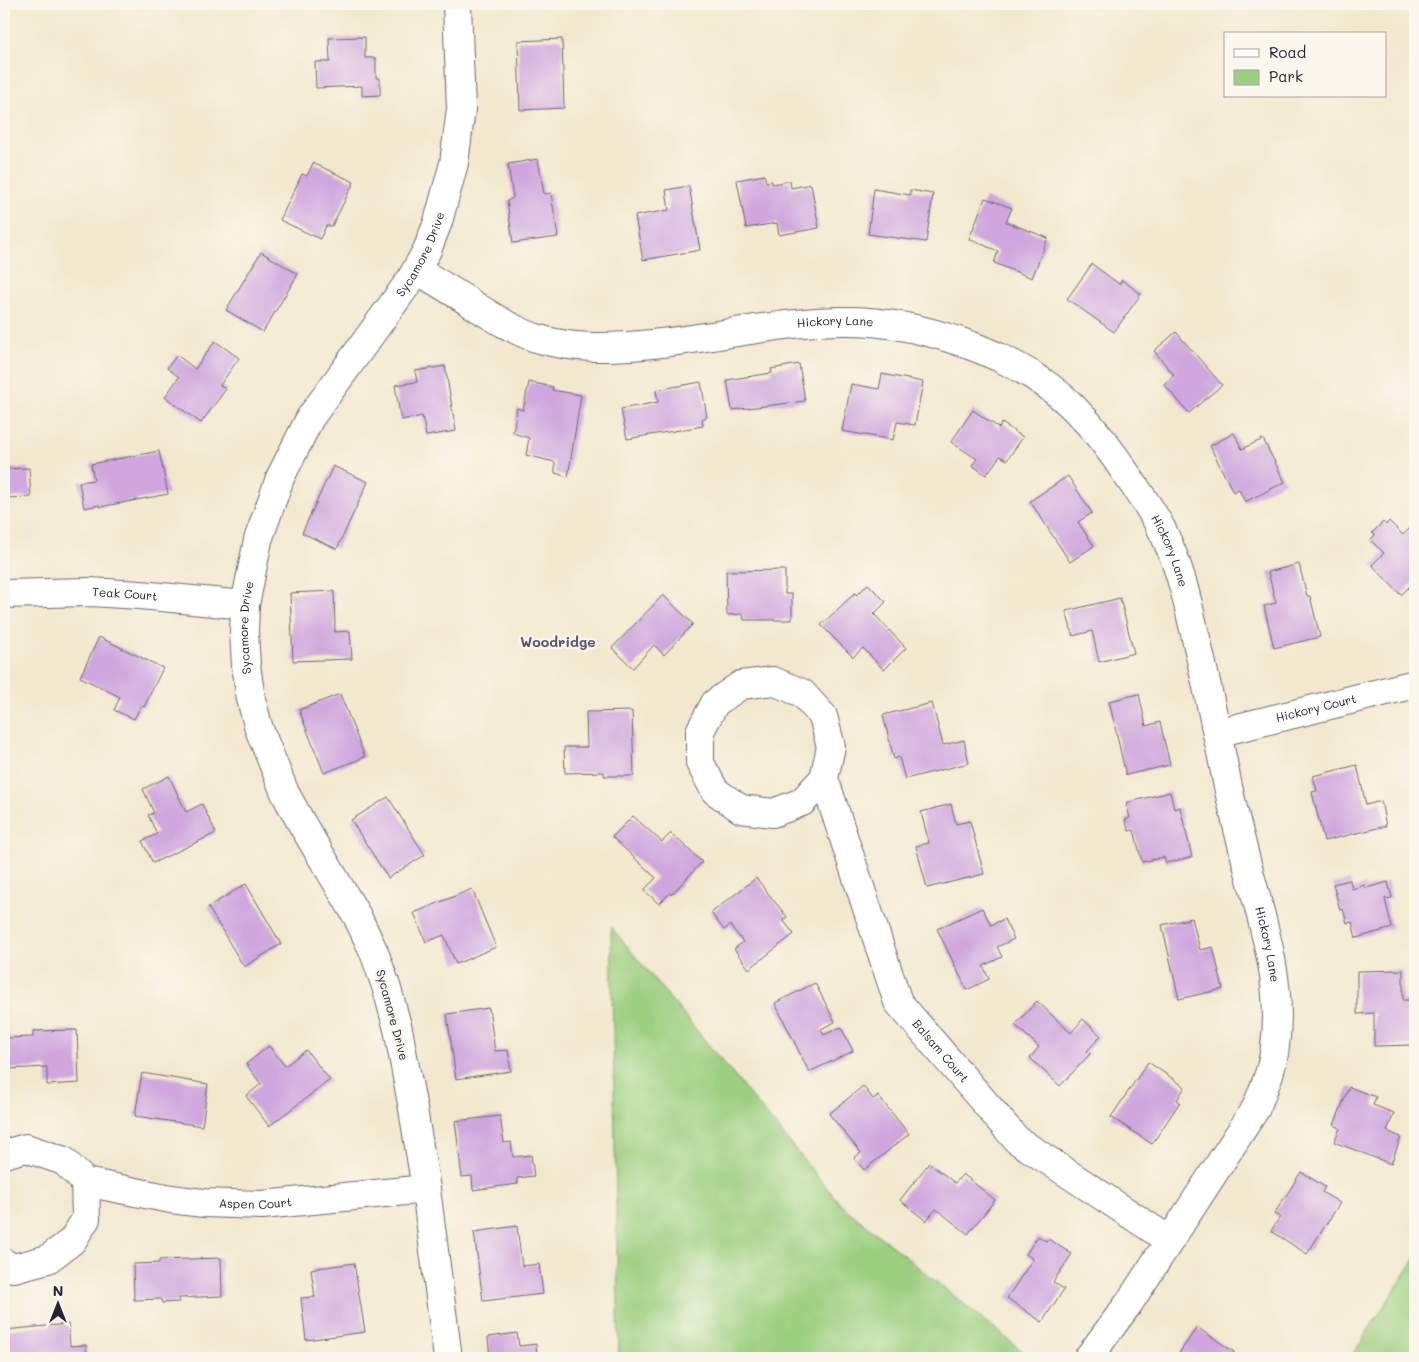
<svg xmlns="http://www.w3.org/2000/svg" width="1419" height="1362" font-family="Mali,sans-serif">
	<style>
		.green { fill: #9ccf7f; stroke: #5f785d }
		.building { fill: #cfa7de }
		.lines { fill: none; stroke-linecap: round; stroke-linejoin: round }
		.street-casing { stroke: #6b676e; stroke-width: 30 }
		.street { stroke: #fff; stroke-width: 28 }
		.labels { text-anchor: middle; stroke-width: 5; stroke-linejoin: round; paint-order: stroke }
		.street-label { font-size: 12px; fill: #22223b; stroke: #fbf7ec }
		.neighbourhood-label { font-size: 14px; font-weight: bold; fill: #5f5174; stroke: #fbf7ec }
	</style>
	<rect width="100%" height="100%" fill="#fbf7ec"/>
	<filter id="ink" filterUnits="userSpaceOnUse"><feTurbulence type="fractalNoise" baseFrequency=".02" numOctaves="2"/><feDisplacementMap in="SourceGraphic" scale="10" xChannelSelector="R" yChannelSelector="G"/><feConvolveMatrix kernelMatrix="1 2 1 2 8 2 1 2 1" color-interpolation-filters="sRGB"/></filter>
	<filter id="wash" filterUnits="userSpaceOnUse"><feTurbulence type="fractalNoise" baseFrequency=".0096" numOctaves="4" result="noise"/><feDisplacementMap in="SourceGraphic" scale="20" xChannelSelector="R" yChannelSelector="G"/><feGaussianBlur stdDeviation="1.12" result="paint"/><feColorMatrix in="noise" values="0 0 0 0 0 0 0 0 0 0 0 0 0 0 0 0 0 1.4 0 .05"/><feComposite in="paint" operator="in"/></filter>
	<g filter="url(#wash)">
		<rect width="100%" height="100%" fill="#f2e8ce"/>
		<path class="green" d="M611,927l230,278 190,153h-412z
			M1415,1259v99h-65z"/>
		<g id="blocks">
			<path class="building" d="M365,37v21h11v20h4v17l-18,1v-10l-46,2 -1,-26h15l-1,-24z
				M562,39l2,69 -44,2 -2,-69z
				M538,159l6,35 7,-1 7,44 -45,6 -6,-42 6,-3 -5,-34z
				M313,163l41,19 -22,44h-6l-6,13 -40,-19 22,-46 5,2z
				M764,175l2,7 6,-1v3l18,-3 1,7 20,-4 8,44 -40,7 -2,-12 -31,5 -9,-48z
				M689,186l11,64 -57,10 -8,-44 34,-6 -3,-20z
				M874,189l36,6v-5l23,4 -7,48 -58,-8z
				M985,198l27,10 -6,14 42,16 -16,40 -38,-15 4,-12 -29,-12z
				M261,252l37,22 -35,58 -37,-22z
				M1092,264l27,20 3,-4 19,14 -27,38 -47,-33z
				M1176,332l46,53 -33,28 -25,-29 10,-9 -20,-24z
				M215,341l24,17 -19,27 6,4 -25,34 -36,-26 14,-20 -12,-9 10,-13 18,14z
				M799,364l6,37 -73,9 -5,-30 45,-7 -1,-4z
				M445,366l11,65 -30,5 -4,-20 -21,4 -6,-35 22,-3 -2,-11z
				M882,374l41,8 -8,43 -18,-3 -4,18 -51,-9 9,-47 28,5z
				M529,382l24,5 -1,3 29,5 -13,82 -13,-4v-11l-29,-7 3,-17 -16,-5 4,-25 6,2z
				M701,382l6,35 -5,2 1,7 -76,13 -6,-30 37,-7 -2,-12z
				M973,410l26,18 3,-5 21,14 -16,23 -7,-4 -14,19 -14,-10 5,-6 -26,-17z
				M1234,433l8,16 21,-10 22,43 -40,20 -6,-13 -6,3 -23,-46z
				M159,451l9,43 -68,13 -1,-2 -15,3 -5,-26 15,-2 -3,-16z
				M333,466l35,16 -31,67 -35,-16z
				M29,468l2,29 -27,1v-29z
				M1068,476l24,37 -14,9 16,24 -24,16 -40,-61z
				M1389,521l14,14 12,-12v58l-14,14 -29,-30 12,-12 -14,-13 5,-5 -3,-2 11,-11 3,3z
				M1299,564l8,32h3l10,41 -46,11 -10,-42 12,-3 -8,-31z
				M785,570v24h7v26h-48l-1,-6 -16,1 -1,-44z
				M868,584l18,18 -12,12 32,34 -22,22 -21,-22 -10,9 -32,-32 34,-32 2,2z
				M334,591l1,41 15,-1 2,28 -59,2 -3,-68z
				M663,595l30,29 -29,31 -10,-10 -21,23 -21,-20z
				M1120,598l14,55 -35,9 -7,-31 -19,5 -7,-25z
				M99,637l64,31 -19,39 -3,-1 -7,13 -20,-9 6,-13 -40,-20z
				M340,694l25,63 -41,16 -25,-63z
				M1139,694l7,32 14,-4 10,43 -44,10 -17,-74z
				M932,703l11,42 21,-5 5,23 -64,16 -6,-22 -5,2 -11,-44z
				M632,711l2,65h-30v-4l-39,1 -1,-26h23l-1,-35z
				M1357,765l9,40 15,-4 5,25 -62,15 -12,-49 5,-1 -4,-15z
				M169,776l17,36 16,-8 14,29 -63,30 -11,-22 15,-7 -9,-19 6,-2 -11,-24z
				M1170,792l4,17 6,-2 12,50 -26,6 -2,-6 -22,5 -8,-32 -5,1 -4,-11 5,-2 -4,-15z
				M388,797l37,58 -37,23 -37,-58z
				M951,804l5,20 14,-3 14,53 -57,14 -11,-42 13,-3 -8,-31z
				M633,816l29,26 9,-9 31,29 -31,33 -1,-2 -11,11 -15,-14 12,-12 -44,-41z
				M756,878l31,39 -4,3 11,14 -45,35 -15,-20 9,-7 -13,-17 -6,5 -13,-17z
				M1350,880l2,9 13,-4 1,3 22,-6 4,16 -7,1 7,29 -36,10 -4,-16 -5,1 -4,-14 -3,1 -7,-26z
				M246,884l35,60 -37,23 -36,-60z
				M472,889l24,58 -40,17 -12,-29 -18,7 -12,-29z
				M982,908l9,17 13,-6 10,20 -17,8 5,10 -19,9 6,13 -22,11 -30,-61z
				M1192,918l8,32 13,-3 10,42 -44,10 -17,-74z
				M1403,970v30h12v45l-41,1v-33l-17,1v-43z
				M815,983l20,39 -14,7 3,6 17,-8 12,24 -44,21 -34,-69z
				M1037,1001l34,32 12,-14 18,17 -14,15 3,3 -30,32 -30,-28 9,-11 -24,-22z
				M489,1008l6,43 13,-1 3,21 -55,8 -9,-65z
				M77,1030l2,53 -32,2v-18l-40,2 -2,-31 28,-1v-6z
				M269,1046l16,20 21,-16 24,30 -61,46 -23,-30 15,-12 -15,-20z
				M1148,1062l37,25 -8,13 3,2 -28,42 -41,-27z
				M142,1073l66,11 -6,42 -67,-10z
				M863,1086l10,13 5,-3 31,38 -45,36 -10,-12 7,-5 -32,-39z
				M1349,1087l27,10 -3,8 21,8 -7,18 14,6 -10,27 -57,-22 6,-14 -6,-3z
				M500,1116l4,27 7,-1 2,15 18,-2 3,21 -17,2 1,6 -45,6 -1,-14 -10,1 -7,-56z
				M929,1163l26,20 8,-9 32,26 -27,34 -32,-25 -10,12 -26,-21z
				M1301,1172l24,15 -3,5 18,11 -33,51 -36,-23 9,-14 -6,-3z
				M517,1226l5,40 17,-2 4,30 -60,7 -9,-69z
				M1038,1236l8,5 2,-2 24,15 -19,28 11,7 -22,33 -35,-24 26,-39 -7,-5z
				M221,1258l1,38 -43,2v4l-17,1 -1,-4 -27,1 -1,-36 26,-1v-3z
				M354,1263l11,69 -59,8 -5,-42 14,-1 -4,-28z
				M68,1324l2,22 16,-1 1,13h-83v-28z
				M1197,1327l37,25 -4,6h-54z
				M517,1333l2,13 17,-2 1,11h3l1,3h-51l-2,-21z"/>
		</g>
	</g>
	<g filter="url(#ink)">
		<use href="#blocks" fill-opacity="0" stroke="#6b676e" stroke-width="1"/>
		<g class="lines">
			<g class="street-casing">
				<g id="street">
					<path id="s1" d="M417,270c18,11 37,22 55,34 21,13 41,26 64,34 38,12 77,10 116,6 62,-6 125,-22 187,-23 76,-2 179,32 234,86 22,22 41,47 58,74 14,20 28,40 37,62 13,29 20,60 27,91 10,42 19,85 28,128 7,37 17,76 27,113 15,55 33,113 25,171 -2,22 -11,42 -19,62l-127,195 -41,55"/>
					<path id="s2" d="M4,594l86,-2 50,3 105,10"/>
					<path id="s3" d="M1217,733l198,-49"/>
					<path id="s4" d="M824,778l-22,24 -29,11 -32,-4 -26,-18 -15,-28v-32l15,-28 26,-18 32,-4 29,12 21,23 8,31 -7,31 74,224 119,138 152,100"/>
					<path id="s5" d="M4,1154l22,-6 38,13 21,21 86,17 32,4 59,2 164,-16"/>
					<path d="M4,1263l10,5 34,-9 24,-18 14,-22 -1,-37"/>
					<path id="s6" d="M448,1358l-22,-169 -13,-80 -15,-80 -11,-40 -13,-37 -17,-36 -55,-92 -17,-31 -8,-20 -18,-44 -8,-30 -5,-34 -2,-32 1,-28 13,-65 22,-62 30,-60 101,-139 16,-29 11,-28 16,-59 7,-54 -4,-105"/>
				</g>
			</g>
			<use href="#street" class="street"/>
		</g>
	</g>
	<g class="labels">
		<g class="street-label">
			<text dy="4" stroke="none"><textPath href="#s6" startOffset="1188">Sycamore Drive</textPath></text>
			<text dy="4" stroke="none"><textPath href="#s1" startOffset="439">Hickory Lane</textPath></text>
			<text dy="4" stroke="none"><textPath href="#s1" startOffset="872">Hickory Lane</textPath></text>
			<text dy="4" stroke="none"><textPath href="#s2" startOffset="121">Teak Court</textPath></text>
			<text dy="4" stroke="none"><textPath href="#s6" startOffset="768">Sycamore Drive</textPath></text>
			<text dy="4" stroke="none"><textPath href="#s3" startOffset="102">Hickory Court</textPath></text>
			<text dy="4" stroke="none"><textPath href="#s1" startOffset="1278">Hickory Lane</textPath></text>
			<text transform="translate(392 1015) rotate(75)" y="4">Sycamore Drive</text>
			<text dy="4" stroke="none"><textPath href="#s4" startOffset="714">Balsam Court</textPath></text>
			<text dy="4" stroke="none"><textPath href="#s5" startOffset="265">Aspen Court</textPath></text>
		</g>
		<g class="neighbourhood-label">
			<text x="558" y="647">Woodridge</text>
		</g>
	</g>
	<rect width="1419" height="1362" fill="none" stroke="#fbf7ec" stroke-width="20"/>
	<rect x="1224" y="32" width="162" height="65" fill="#fbf7ec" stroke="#a4a2a5"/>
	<rect x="1234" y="49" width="25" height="8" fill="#ffffff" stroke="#a4a2a5"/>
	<text x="1269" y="58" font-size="15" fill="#22223b">Road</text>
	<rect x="1234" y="70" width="25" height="15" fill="#9ccf7f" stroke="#a4a2a5"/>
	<text x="1269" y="82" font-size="15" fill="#22223b">Park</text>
	<g transform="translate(58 1304)" stroke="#fbf7ec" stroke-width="4" paint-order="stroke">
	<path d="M0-4L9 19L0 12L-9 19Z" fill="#22223b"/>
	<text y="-8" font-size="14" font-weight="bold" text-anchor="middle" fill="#22223b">N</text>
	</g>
</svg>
